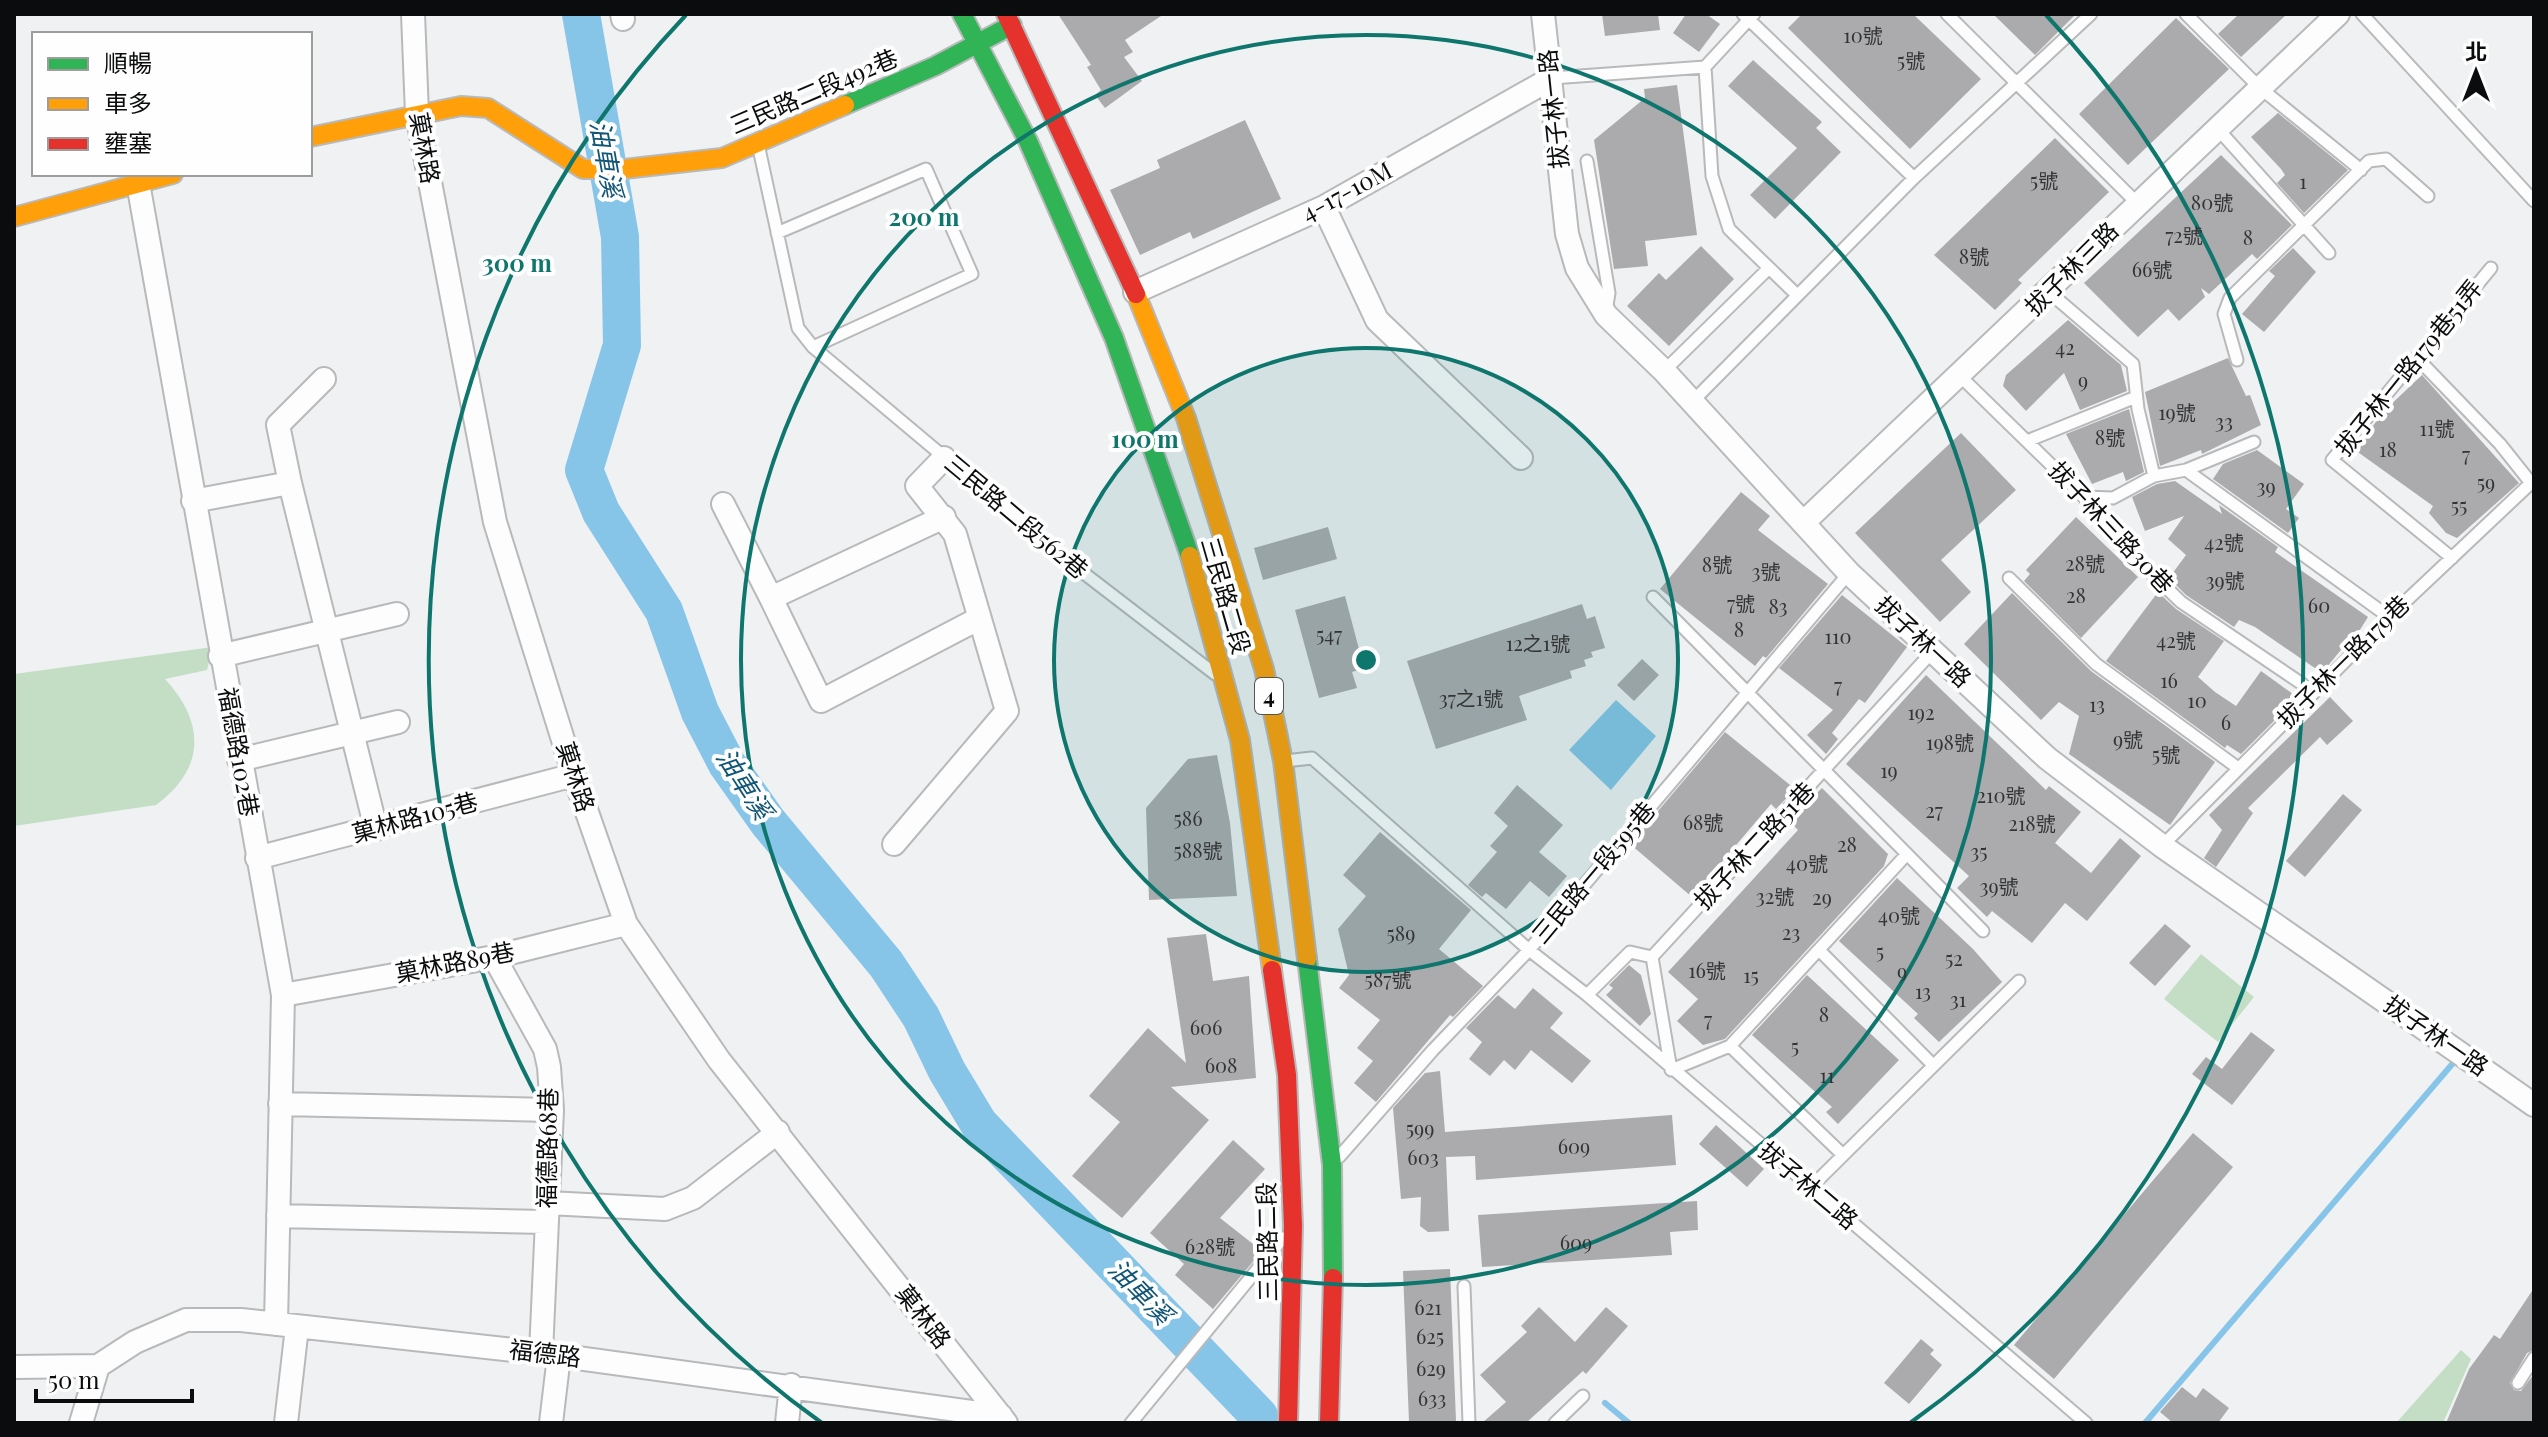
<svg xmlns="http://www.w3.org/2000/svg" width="2548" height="1437" font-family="'Playfair Display','Noto Sans TC',serif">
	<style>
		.green { fill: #c3dec4 }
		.water { fill: #87c5e8 }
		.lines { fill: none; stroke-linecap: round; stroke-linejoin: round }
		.stream { stroke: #87c5e8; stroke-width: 6 }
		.river { stroke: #87c5e8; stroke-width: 38 }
		.building { fill: #ababad }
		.lane-casing { stroke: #b8b9bb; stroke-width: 15 }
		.street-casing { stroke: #b8b9bb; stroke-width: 26 }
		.fast-casing { stroke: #b8b9bb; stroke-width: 22 }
		.slow-casing { stroke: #b8b9bb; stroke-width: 22 }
		.jam-casing { stroke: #b8b9bb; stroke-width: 22 }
		.lane { stroke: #fdfdfd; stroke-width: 11 }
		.street { stroke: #fdfdfd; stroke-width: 22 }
		.fast { stroke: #30b455; stroke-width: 18 }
		.slow { stroke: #ff9f0a; stroke-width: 18 }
		.jam { stroke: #e5322d; stroke-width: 18 }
		.ring { fill: none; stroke: #0f766e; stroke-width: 4 }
		.labels { text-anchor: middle; stroke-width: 8; stroke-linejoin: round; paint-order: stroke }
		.number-label { font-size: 20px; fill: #333435 }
		.shield { fill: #fefefe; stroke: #545555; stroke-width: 2 }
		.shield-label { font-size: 22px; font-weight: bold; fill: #0b0c0d }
		.street-label { font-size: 24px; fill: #0b0c0d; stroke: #fefefe }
		.water-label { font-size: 26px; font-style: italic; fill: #125677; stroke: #fefefe }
		.centre { fill: #0f766e; stroke: #fefefe; stroke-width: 4 }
		.ring-label { font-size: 24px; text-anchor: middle; font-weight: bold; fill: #0f766e; stroke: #fefefe; stroke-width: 8; stroke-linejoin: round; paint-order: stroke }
	</style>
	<rect width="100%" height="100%" fill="#eff1f3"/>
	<path class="green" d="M213,647l-6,23 -42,9c41,44 40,90 -9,126l-142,21v-152z
		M2201,954l53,43 -36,45 -54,-43z
		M2461,1350l10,9 -28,64h-47z"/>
	<path class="water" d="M1616,700l40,36 -45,54 -42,-40z"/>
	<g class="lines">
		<path class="stream" d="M1605,1403l24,20
			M2145,1423l309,-361"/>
		<path class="river" d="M581,14l39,223 2,108 -38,125 17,42 63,99 36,101 27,52 41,58 118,142 35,53 26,54 32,53 280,292"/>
	</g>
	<path class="building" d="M1058,14h106l-39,26 8,12 -9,5 18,24 -37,27 -10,-13 6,-5 -14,-23 4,-2z
		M1602,14h56l2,16 -55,6z
		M1686,14h20l14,10 -21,28 -26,-19z
		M1802,14h111l68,65 -71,70 -122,-121z
		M1993,14h83l-41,41z
		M2239,14h48l-46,43 -23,-23z
		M2176,18l53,51 -101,96 -49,-51z
		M1753,60l69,62 -6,6 25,24 -66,67 -25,-24 47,-47 -69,-62z
		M1677,85l20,150 -52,6 3,25 -34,3 -20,-129 51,-42 -1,-9z
		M2278,113l70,57 -44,43 -27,-30 8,-8 -4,-6 -30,-32z
		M1245,120l36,79 -88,40 -3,-7 -50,23 -30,-65 50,-22 -3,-8z
		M2055,138l54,54 -91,88 4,3 -27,27 -61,-55z
		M2221,155l71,70 -35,34 -5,-5 -43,40 -8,-6 4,9 -26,24 -11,-12 -30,28 -54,-54z
		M1701,246l33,33 -65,67 -42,-40 32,-33 7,7z
		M2293,248l23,24 -52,60 -22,-18 33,-38 -6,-5z
		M2068,320l53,45 6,26 -47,19 -16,-37 -38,38 -23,-25 3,-11z
		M2228,358l18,38 4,-1 11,30 -59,29 -1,-4 -41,16 -15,-74z
		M2422,375l97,108 -62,55 -11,-5 -17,-20 4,-7 -78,-56 29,-39z
		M2129,409l15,63 -18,9 -3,-9 -31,12 -26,-50z
		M1961,433l55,57 -75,70 30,32 -31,30 -85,-89z
		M2257,450l47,34 -18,25 13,9 -11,15 -75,-54 10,-15z
		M2175,481l47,33 -3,-9 59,42 -3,5 93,65 -17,27 -6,1 -23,28 -67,-46 -16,-7 -5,7 -48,-32 -17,-17 17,-23 -18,-16 16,-23 -39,15 -13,-34 25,-13z
		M1741,492l29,24 -12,14 70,54 -62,74 -3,-2 -8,10 -95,-77z
		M2076,517l62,60 -57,61 -57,-57 6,-7 -4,-4z
		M1328,527l9,32 -74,21 -9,-32z
		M2158,592l18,17 48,32 -26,36 17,15 21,14 25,-35 32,23 -20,28 -32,32 -14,-9 -2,3 -119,-87z
		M2012,593l79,78 124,91 -45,63 -101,-71 10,-38 -20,-14 -18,18 -77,-76z
		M1842,595l65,52 -42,56 -6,-4 -27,34 6,6 -12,15 -19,-19 26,-25 -54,-42z
		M1345,596l19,72 -12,4 5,16 -38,10 -24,-88z
		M1582,604l5,15 8,-3 10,32 -14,4 2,5 -9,3 2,6 -16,5 2,7 -53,18 8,24 -91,29 -29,-88z
		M1642,659l17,16 -25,26 -17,-16z
		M1926,675l120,115 3,-4 32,26 -26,31 36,30 29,-35 21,18 -54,65 -22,-18 -33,40 -40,-32 -5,6 -30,-29 12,-12 -123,-112z
		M2330,697l23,24 -26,24 -7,-8 -72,71 5,5 -37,54 -12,-9 18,-28 -13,-15z
		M1725,732l70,57 -19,20 -5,-5 -79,93 -62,-53z
		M1217,755l13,68 7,73 -88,4 -3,-92 42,-49z
		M1517,785l46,40 -24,27 28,24 -18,21 -19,-16 -24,28 -20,-16 -4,4 -14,-12 29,-33 -7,-6 18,-20 -14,-13z
		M1822,788l66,66 -4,12 -159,173 -22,6 -26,-24 21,-22 -30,-27 130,-142 -9,-9z
		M2343,794l19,16 -57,67 -19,-16z
		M1380,832l91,78 -32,39 44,37 -30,31 -3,-2 -74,87 -22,-19 19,-22 -16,-13 23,-28 -41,-32 10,-13 -11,-46 28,-33 -23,-21z
		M1897,878l76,71 29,33 -63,60 -25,-24 4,-4 -79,-73z
		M2165,924l26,22 -36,40 -26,-23z
		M1206,934l7,47 36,-5 7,102 -85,9 38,33 -87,98 -50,-42 48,-54 -31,-26 59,-68 38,35 -19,-125z
		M1629,965l12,10 10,39 -11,12 -34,-31 7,-7 -4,-3z
		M1807,975l92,85 -61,64 -12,-12 6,-5 -80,-72z
		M1533,988l30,25 -13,15 41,33 -19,22 -41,-33 -16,20 -11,-10 -14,16 -21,-17 13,-17 -16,-14 32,-33 17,14z
		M2251,1032l24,18 -43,55 -40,-31 14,-17 16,12z
		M1440,1071l5,61 227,-17 4,50 -200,15 -1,-24 -29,1 3,74 -21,1 -8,-6 1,-29 -20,2 -8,-91 32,-35z
		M1716,1125l48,44 -17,18 -48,-43z
		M2193,1133l40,34 -179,212 -40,-34z
		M1233,1140l32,29 -45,49 42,33 -49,58 -38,-34 9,-11 -34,-31z
		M1697,1201l1,29 -28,2 2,23 -190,12 -4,-52z
		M1450,1269l6,152 -47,1 -6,-151z
		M2534,1288v62l-7,3 -17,30 4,7 7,1 13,-17v49h-88l23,-54 25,-34 6,4z
		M1539,1307l36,35 31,-35 22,19 -42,48 -3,-3 -57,52h-44l24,-21 -26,-27 47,-43 -6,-6z
		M1921,1339l13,11 -4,4 12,11 -33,39 -25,-21z
		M2182,1387l14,11 7,-10 26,20 -11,15h-45l-13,-11z"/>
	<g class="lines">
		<g class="lane-casing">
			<path id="lane" d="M1743,14l171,164 177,-164
				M1947,14l191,190
				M2186,14l73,73 102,83
				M2362,14l172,187
				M1705,67l7,109 17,53 68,66
				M1552,78l153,-11 49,-53
				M2217,128l112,125
				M758,144l40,184 15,19 255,214 147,113
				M1587,161l22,132 -3,18
				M777,233l149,-64 46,105 -159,73
				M2049,292l84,72 5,45 16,67
				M2237,360l-13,-46 6,-16 139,-137 17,-2 42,37
				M1664,371l105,-103
				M1960,376l124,121 24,34 73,71 133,90
				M1693,401l221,-223
				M2027,441l109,-44
				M2186,470l203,147
				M2084,497l29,1 41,-22 32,-6 68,-28
				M2452,558l-120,-98 159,-192
				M2009,578l87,86 142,104
				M1653,597l330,334
				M1285,761l27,-3 217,192 58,45 499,428
				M2162,846l227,-229 142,-134 -31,-39 -82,-85
				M1907,854l-177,192 -59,24 -19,-113 281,-306
				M1819,950l114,115
				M1587,995l43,-43 22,5
				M1730,1046l113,109
				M1339,1157l94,-107 96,-100 320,-377
				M1810,1188l209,-207
				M1464,1286l5,137
				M2518,1383l16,-25
				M1131,1423l152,-185
				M1555,1423l28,-27"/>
		</g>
		<g class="street-casing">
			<path id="street" d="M413,14l4,100 78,408 79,253 52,149 93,136 287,363
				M622,14l1,5
				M1543,14l24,220 10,34 29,47 58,56 185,202 198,185 115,88 372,259
				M138,183l145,812 -7,329
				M1324,207l53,113 144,138
				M1135,292l189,-85 228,-129
				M290,483l86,346
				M193,501l97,-18 -12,-58 46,-46
				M723,504l48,94
				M944,517l-173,81 50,103 157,-82
				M1804,522l534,-508
				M220,656l177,-42
				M239,760l159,-38
				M894,844l113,-133 -52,-177 -38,-48 27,-28
				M257,858l317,-83
				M494,957l51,92 4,18 3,43 -11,243
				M283,995l211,-38 132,-33
				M280,1104l272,6
				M548,1203l117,6 28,-11 85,-66
				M278,1216l269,6
				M98,1366l37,-24 51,-22h55l300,33 460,63
				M14,1367l84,-1
				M81,1423l17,-57
				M286,1423l11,-96
				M551,1423l8,-67
				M787,1423l4,-38"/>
		</g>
		<g class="fast-casing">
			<path id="fast" d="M962,14l66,127 86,197 76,218
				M845,105l90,-39 77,-41
				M1307,959l25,206 1,113"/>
		</g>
		<g class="slow-casing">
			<path id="slow" d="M310,137l151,-31 27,2 95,61h41l98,-11 123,-53
				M14,217l159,-43
				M1136,294l50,124 78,251 19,92 24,198
				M1190,556l50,184 32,230"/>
		</g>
		<g class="jam-casing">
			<path id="jam" d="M1006,14l130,280
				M1272,970l15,105 6,151 -5,197
				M1329,1423l4,-145"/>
		</g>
		<use href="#lane" class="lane"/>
		<use href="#street" class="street"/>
		<use href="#fast" class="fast"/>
		<use href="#slow" class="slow"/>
		<use href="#jam" class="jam"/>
	</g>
	<circle cx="1366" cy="660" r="312" fill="#0f766e" fill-opacity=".12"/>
	<g class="ring">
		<circle cx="1366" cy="660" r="312"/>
		<circle cx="1366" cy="660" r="625"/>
		<path d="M822 1423A937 937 0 0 1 686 15M2046 15A937 937 0 0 1 1910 1423"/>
	</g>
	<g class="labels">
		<g class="number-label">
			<text x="1863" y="43">10號</text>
			<text x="1911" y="68">5號</text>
			<text x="2044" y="188">5號</text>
			<text x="2303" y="189">1</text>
			<text x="2212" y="210">80號</text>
			<text x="2184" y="243">72號</text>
			<text x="2248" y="245">8</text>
			<text x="1974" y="264">8號</text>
			<text x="2152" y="277">66號</text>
			<text x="2065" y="355">42</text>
			<text x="2083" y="388">9</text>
			<text x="2177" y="420">19號</text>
			<text x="2224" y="429">33</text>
			<text x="2437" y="436">11號</text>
			<text x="2110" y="445">8號</text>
			<text x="2388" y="457">18</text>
			<text x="2466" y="462">7</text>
			<text x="2486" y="490">59</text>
			<text x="2266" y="494">39</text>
			<text x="2459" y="513">55</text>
			<text x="2224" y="550">42號</text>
			<text x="2085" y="571">28號</text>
			<text x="1717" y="572">8號</text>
			<text x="1766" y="579">3號</text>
			<text x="2225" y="588">39號</text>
			<text x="2076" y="603">28</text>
			<text x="1741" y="611">7號</text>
			<text x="2319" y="613">60</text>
			<text x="1778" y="614">83</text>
			<text x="1739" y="637">8</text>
			<text x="1329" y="642">547</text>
			<text x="1838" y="644">110</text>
			<text x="2176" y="648">42號</text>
			<text x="1538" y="651">12之1號</text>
			<text x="2169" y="688">16</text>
			<text x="1838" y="693">7</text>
			<text x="1471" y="706">37之1號</text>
			<text x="2197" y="708">10</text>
			<text x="2097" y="712">13</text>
			<text x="1921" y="720">192</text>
			<text x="2226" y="730">6</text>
			<text x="2128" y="747">9號</text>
			<text x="1950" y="750">198號</text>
			<text x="2166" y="762">5號</text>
			<text x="1889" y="778">19</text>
			<text x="2001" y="803">210號</text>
			<text x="1934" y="818">27</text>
			<text x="1188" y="826">586</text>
			<text x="1703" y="830">68號</text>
			<text x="2032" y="831">218號</text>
			<text x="1847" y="852">28</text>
			<text x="1198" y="858">588號</text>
			<text x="1979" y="859">35</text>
			<text x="1807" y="871">40號</text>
			<text x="1999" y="894">39號</text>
			<text x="1775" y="904">32號</text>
			<text x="1822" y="905">29</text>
			<text x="1899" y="923">40號</text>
			<text x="1791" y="940">23</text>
			<text x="1401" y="941">589</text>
			<text x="1880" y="959">5</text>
			<text x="1954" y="966">52</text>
			<text x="1707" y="978">16號</text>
			<text x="1902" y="979">9</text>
			<text x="1751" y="983">15</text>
			<text x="1388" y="987">587號</text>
			<text x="1923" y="999">13</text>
			<text x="1958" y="1007">31</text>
			<text x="1824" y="1022">8</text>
			<text x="1708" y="1027">7</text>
			<text x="1206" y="1035">606</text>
			<text x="1795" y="1054">5</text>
			<text x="1221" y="1073">608</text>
			<text x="1827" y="1083">11</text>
			<text x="1420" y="1136">599</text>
			<text x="1574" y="1154">609</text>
			<text x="1423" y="1165">603</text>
			<text x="1576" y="1250">609</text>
			<text x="1210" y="1254">628號</text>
			<text x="1428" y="1315">621</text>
			<text x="1430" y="1344">625</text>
			<text x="1431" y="1376">629</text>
			<text x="1432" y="1406">633</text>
		</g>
		<rect class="shield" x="1255" y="678" width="28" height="36" rx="6"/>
		<g class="shield-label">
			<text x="1269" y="704">4</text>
		</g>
		<g class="street-label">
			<text transform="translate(814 92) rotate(-23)" y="8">三民路二段492巷</text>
			<text transform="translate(1554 109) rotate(-96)" y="8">拔子林一路</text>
			<text transform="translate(424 148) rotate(80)" y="8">菓林路</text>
			<text transform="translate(1347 192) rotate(-28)" y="8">4-17-10M</text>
			<text transform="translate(2072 269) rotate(-45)" y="8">拔子林三路</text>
			<text transform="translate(2409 368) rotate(-51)" y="8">拔子林一路179巷51弄</text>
			<text transform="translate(1016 517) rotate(40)" y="8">三民路二段562巷</text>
			<text transform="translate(2111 528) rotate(47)" y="8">拔子林三路30巷</text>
			<text transform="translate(1225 596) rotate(74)" y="8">三民路二段</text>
			<text transform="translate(1923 642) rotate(43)" y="8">拔子林一路</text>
			<text transform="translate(2344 662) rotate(-45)" y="8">拔子林一路179巷</text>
			<text transform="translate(238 752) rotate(80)" y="8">福德路102巷</text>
			<text transform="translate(575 777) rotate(72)" y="8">菓林路</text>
			<text transform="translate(415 818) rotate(-15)" y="8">菓林路105巷</text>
			<text transform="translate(1755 846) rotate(-47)" y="8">拔子林二路51巷</text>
			<text transform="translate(1594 873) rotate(-50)" y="8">三民路一段595巷</text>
			<text transform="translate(455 963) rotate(-11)" y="8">菓林路89巷</text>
			<text transform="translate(2436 1036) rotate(35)" y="8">拔子林一路</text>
			<text transform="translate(548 1148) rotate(-89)" y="8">福德路68巷</text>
			<text transform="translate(1808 1186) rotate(40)" y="8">拔子林二路</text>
			<text transform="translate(1268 1242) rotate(-91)" y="8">三民路二段</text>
			<text transform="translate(923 1317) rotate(52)" y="8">菓林路</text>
			<text transform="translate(545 1354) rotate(7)" y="8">福德路</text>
		</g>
		<g class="water-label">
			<text transform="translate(606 159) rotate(80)" y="9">油車溪</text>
			<text transform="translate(744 784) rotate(57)" y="9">油車溪</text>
			<text transform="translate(1140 1292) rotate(46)" y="9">油車溪</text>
		</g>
	</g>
	<circle cx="1366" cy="660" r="12" class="centre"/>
	<g class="ring-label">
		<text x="924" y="226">200 m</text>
		<text x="517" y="272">300 m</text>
		<text x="1145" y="448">100 m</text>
	</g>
	<rect width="2548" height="1437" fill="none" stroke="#0b0c0d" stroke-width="32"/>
	<rect x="32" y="32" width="280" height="144" fill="#fefefe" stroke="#9d9d9e" stroke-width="2"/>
	<rect x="48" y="58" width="40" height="12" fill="#30b455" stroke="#9d9d9e" stroke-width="2"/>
	<text x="104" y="72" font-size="24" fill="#0b0c0d">順暢</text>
	<rect x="48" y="98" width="40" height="12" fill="#ff9f0a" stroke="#9d9d9e" stroke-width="2"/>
	<text x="104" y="112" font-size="24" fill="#0b0c0d">車多</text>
	<rect x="48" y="138" width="40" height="12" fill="#e5322d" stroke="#9d9d9e" stroke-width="2"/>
	<text x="104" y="152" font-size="24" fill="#0b0c0d">壅塞</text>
	<g transform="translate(2476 72)" stroke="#fefefe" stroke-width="6" paint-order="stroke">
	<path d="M0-6L14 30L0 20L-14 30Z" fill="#0b0c0d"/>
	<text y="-12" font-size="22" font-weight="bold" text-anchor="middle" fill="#0b0c0d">北</text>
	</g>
	<path d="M36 1389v12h156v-12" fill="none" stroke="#0b0c0d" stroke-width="4"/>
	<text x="48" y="1389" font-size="24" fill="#0b0c0d" stroke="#fefefe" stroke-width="6" paint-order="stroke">50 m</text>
</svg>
